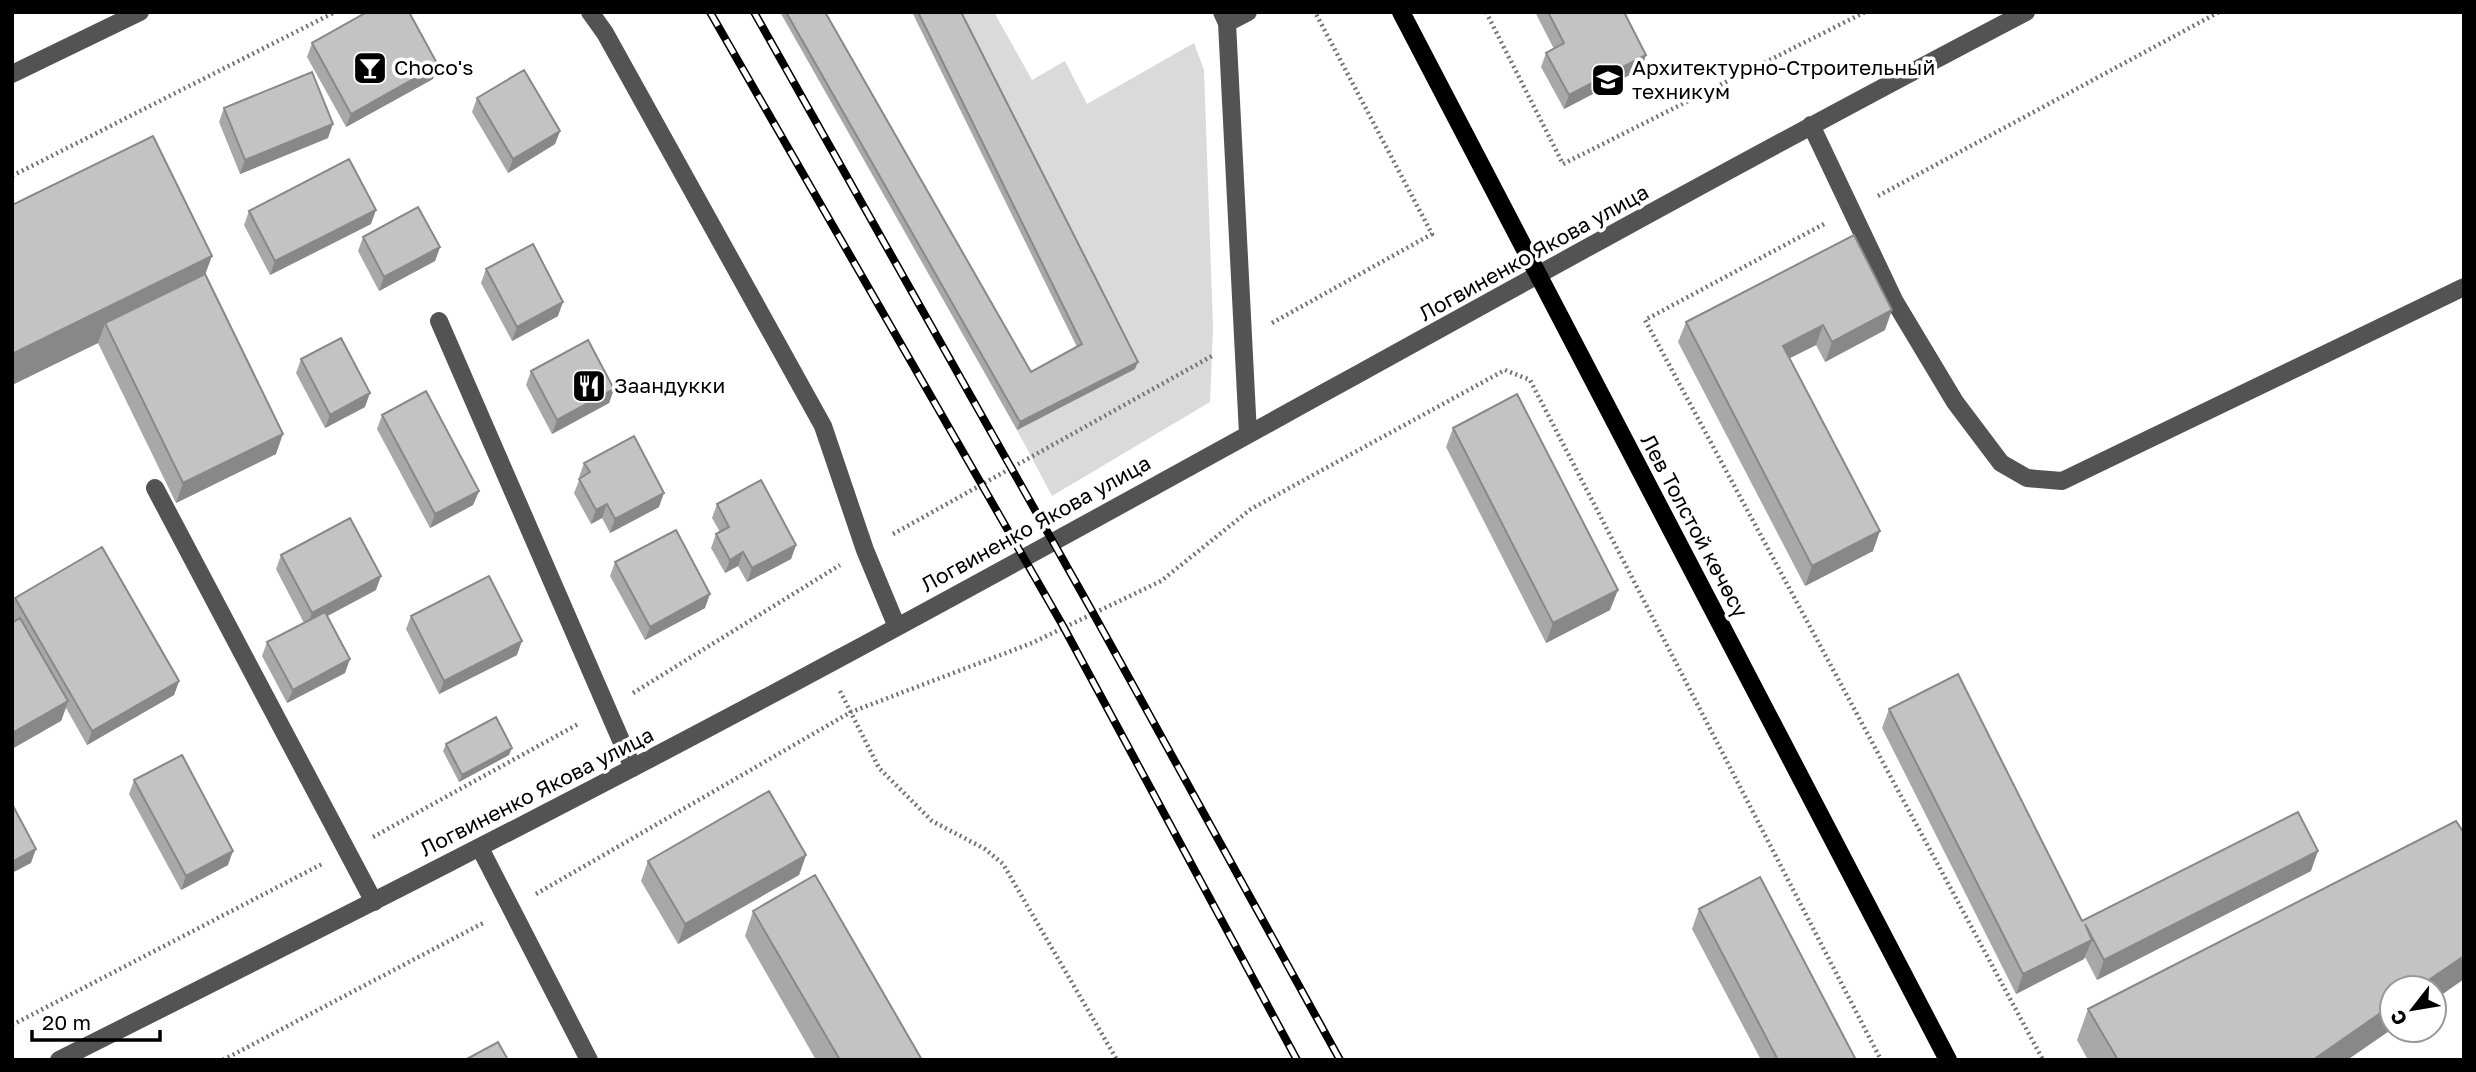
<svg xmlns="http://www.w3.org/2000/svg" width="2476" height="1072" font-family="'Golos Text',sans-serif">
	<style>
		.green { fill: #dadada }
		.lines { fill: none; stroke-linecap: round; stroke-linejoin: round }
		.path { stroke: #757575; stroke-width: 4.5; stroke-dasharray: 2 3.5; stroke-linecap: butt }
		.minor { stroke: #535353; stroke-width: 18 }
		.major { stroke: #000; stroke-width: 18 }
		.rail-casing { stroke: #000; stroke-width: 8 }
		.rail { stroke: #fff; stroke-width: 5; stroke-dasharray: 16; stroke-linecap: butt }
		.wall { fill: #a8a8a8 }
		.shaded-wall { fill: #888 }
		.building { fill: #c3c3c3; stroke: #888; stroke-width: 2 }
		.labels { text-anchor: middle; stroke-width: 7; stroke-linejoin: round; paint-order: stroke }
		.poi-label { font-size: 21px; fill: #000; stroke: #fff; text-anchor: start }
		.street-label { font-size: 21px; fill: #000; stroke: #fff }
	</style>
	<rect width="100%" height="100%" fill="#fff"/>
	<path class="green" d="M955,12h39l38,68 33,-19 22,43 107,-61 10,27 9,258 -3,74 -158,94 -35,-66 117,-61z"/>
	<g class="lines">
		<path class="path" d="M1486,12l77,152 302,-152
			M12,176l323,-164
			M1878,196l341,-184
			M1824,224l-179,96 398,740
			M1272,323l160,-89 -117,-222
			M893,534l319,-178
			M840,691l39,77 53,53 53,28 18,15 114,196
			M633,693l207,-128
			M373,837l207,-114
			M536,894l315,-182 181,-69 129,-62 90,-72 254,-139 25,10 351,680
			M12,1025l310,-161
			M223,1060l262,-138"/>
		<path class="minor" d="M590,12l15,21 218,393 42,124 32,77
			M1222,12l5,11 21,411
			M1227,23l21,-11
			M12,74l128,-62
			M1811,125l84,177 60,100 46,61 26,15 35,3 402,-194
			M439,321l194,447
			M155,488l219,414
			M480,848l109,212
			M59,1060c261,-131 521,-262 777,-400 398,-214 790,-439 1190,-648"/>
		<path class="major" d="M1401,12l547,1048"/>
		<g class="rail-casing">
			<path id="rail" d="M710,12l353,614 234,434
				M754,12l338,599 248,449"/>
		</g>
		<use href="#rail" class="rail"/>
	</g>
	<path class="wall" d="M780,12h45l206,360 46,-25 -165,-335h49l174,357 -118,61z
		M1535,12h89l22,43 -5,14 -77,40 -23,-42 5,-14 8,-4z
		M312,43l121,36 -87,48 -39,-70z
		M477,98l83,33 -5,13 -47,29 -36,-61z
		M224,108l104,30 -88,36 -21,-52z
		M12,205l193,69 71,180 -100,49 -78,-160 -86,42z
		M249,211l122,13 -101,51 -26,-50z
		M1854,235l31,95 -60,32 -9,-17 -26,13 83,193 -68,35 -127,-244 8,-20z
		M363,237l77,10 -5,14 -56,30 -21,-40z
		M486,269l72,47 -46,25 -31,-58z
		M301,359l64,48 -40,21 -29,-55z
		M531,371l83,18 -5,14 -57,31 -26,-49z
		M382,415l97,76 -6,14 -43,23 -53,-99z
		M1453,428l157,182 -64,33 -100,-196z
		M584,463l75,44 -49,26 -8,-15 -11,6 -17,-31 6,-15 -1,-1z
		M717,504l79,41 -5,14 -44,23 -9,-16 -13,7 -14,-25 5,-14 4,-2 -8,-14z
		M281,555l95,35 -49,26 18,57 -58,30 -25,-47 5,-14 37,-19 -28,-54z
		M615,562l90,46 -60,32 -35,-64z
		M15,598l164,83 -5,14 -87,50 -21,-37 -5,13 -49,-106v-9z
		M411,616l106,39 -78,39 -33,-65z
		M1889,709l193,212 229,-50 -214,109 -12,-23 -1,2 -68,35 -134,-266z
		M446,744l63,11 -50,27 -16,-31z
		M134,780l94,85 -47,25 -52,-96z
		M2464,833v146l-30,21v-12h-42v41l-45,31h-259l-11,-20 11,-31z
		M806,855l-7,20 -121,69 -37,-63 7,-20z
		M1699,909l157,151h-95l-69,-131z
		M753,911l169,149h-106l-71,-124z"/>
	<path class="shaded-wall" d="M1646,55l-5,14 -77,40 5,-14z
		M438,65l-5,14 -87,48 5,-13z
		M333,124l-5,14 -88,36 5,-14z
		M560,131l-5,13 -47,29 5,-14z
		M376,210l-5,14 -101,51 5,-14z
		M440,247l-5,14 -56,30 5,-14z
		M212,256l-14,38 -93,29 -7,20 -86,42v-31z
		M563,302l-5,14 -46,25 5,-14z
		M1892,310l-7,20 -60,32 7,-20z
		M1823,325l-7,20 -40,20 7,-19z
		M1138,362l-3,7 -118,61 3,-8z
		M614,389l-5,14 -57,31 5,-14z
		M370,393l-5,14 -40,21 5,-13z
		M283,434l-7,20 -100,49 7,-20z
		M479,491l-6,14 -43,23 5,-14z
		M664,493l-5,14 -49,26 5,-14z
		M607,504l-5,14 -11,6 5,-14z
		M1880,531l-7,20 -68,35 7,-20z
		M796,545l-5,14 -44,23 5,-14z
		M743,552l-5,14 -13,7 5,-13z
		M381,576l-5,14 -69,37 5,-14z
		M1618,590l-8,20 -64,33 7,-20z
		M710,594l-5,14 -60,32 5,-13z
		M522,641l-5,14 -78,39 5,-13z
		M350,659l-5,14 -58,30 6,-13z
		M179,681l-5,14 -87,50 5,-14z
		M68,701l-7,20 -49,28v-16z
		M512,748l-3,7 -50,27 3,-7z
		M36,849l-5,14 -19,10v-11z
		M233,851l-5,14 -47,25 5,-14z
		M2318,851l-7,20 -214,109 7,-20z
		M806,855l-7,20 -121,69 7,-20z
		M2092,940l-8,19 -68,35 7,-20z
		M2464,956v23l-30,21v-12h-17z
		M2392,1005v24l-45,31h-34z"/>
	<path class="building" d="M367,12h42l29,53 -87,49 -39,-71z
		M786,12h39l206,360 51,-28 -164,-332h43l177,350 -118,60z
		M1548,12h76l22,43 -77,40 -23,-42 18,-10z
		M524,70l36,61 -47,28 -36,-61z
		M312,72l21,52 -88,36 -21,-52z
		M153,136l59,120 -200,98v-149z
		M349,159l27,51 -101,51 -26,-50z
		M418,207l22,40 -56,30 -21,-40z
		M1854,235l38,75 -60,32 -9,-17 -40,21 97,185 -68,35 -126,-244z
		M533,244l30,58 -46,25 -31,-58z
		M205,274l78,160 -100,49 -78,-160z
		M341,338l29,55 -40,22 -29,-56z
		M588,340l26,49 -57,31 -26,-49z
		M426,391l53,100 -44,23 -53,-99z
		M1517,394l101,196 -65,33 -100,-195z
		M634,436l30,57 -49,26 -8,-15 -11,6 -17,-31 11,-7 -6,-9z
		M761,480l35,65 -44,23 -9,-16 -13,8 -14,-26 13,-7 -12,-23z
		M350,518l31,58 -69,37 -31,-58z
		M676,530l34,64 -60,33 -35,-65z
		M102,547l77,134 -87,50 -77,-133z
		M489,576l33,65 -78,40 -33,-65z
		M325,612l25,47 -57,31 -26,-48z
		M20,618l48,83 -56,32v-110z
		M1958,674l124,247 216,-109 20,39 -214,109 -19,-36 7,16 -69,34 -134,-265z
		M496,717l16,31 -50,27 -16,-31z
		M182,755l51,96 -47,25 -52,-96z
		M769,791l37,64 -121,69 -37,-63z
		M12,804l24,45 -24,13z
		M2456,821l8,12v123l-47,32h-25v17l-79,55h-195l-30,-51z
		M815,875l107,185h-82l-87,-149z
		M1760,877l96,183h-78l-79,-151z
		M498,1042l10,18h-43z"/>
	<defs>
		<g id="bar-square" transform="scale(1.75)"><rect x="-9" y="-9" width="18" height="18" rx="4" fill="#000" stroke="#fff"/><path d="M-6-5H6L.8 .8V4.5H3.5V6h-7V4.5H-.8V.8Z" fill="#fff"/></g>
		<g id="university-square" transform="scale(1.75)"><rect x="-9" y="-9" width="18" height="18" rx="4" fill="#000" stroke="#fff"/><path d="M0-5L7-2L0 1L-7-2ZM-4 1L0 2.5L4 1V4Q0 6-4 4Z" fill="#fff"/></g>
		<g id="restaurant-square" transform="scale(1.75)"><rect x="-9" y="-9" width="18" height="18" rx="4" fill="#000" stroke="#fff"/><path d="M-5-6h1v4h1v-4h1v4h1v-4h1v5L-1.5 .5V6h-2V.5L-5-1ZM5-6V6H3V1.5H1.5Q1.5-4 5-6Z" fill="#fff"/></g>
	</defs>
	<g fill-rule="evenodd">
		<use href="#bar-square" x="370" y="68"/>
		<use href="#university-square" x="1608" y="80"/>
		<use href="#restaurant-square" x="589" y="386"/>
	</g>
	<g class="labels">
		<g class="poi-label">
			<text x="394" y="75">Choco's</text>
			<text x="1632" y="75">Архитектурно-Строительный<tspan x="1632" dy="24">техникум</tspan></text>
			<text x="614" y="393">Заандукки</text>
		</g>
		<g class="street-label">
			<text transform="translate(1534 253) rotate(-29)" y="7">Логвиненко Якова улица</text>
			<text transform="translate(1036 524) rotate(-29)" y="7">Логвиненко Якова улица</text>
			<text transform="translate(1694 526) rotate(62)" y="7">Лев Толстой көчөсү</text>
			<text transform="translate(537 792) rotate(-27)" y="7">Логвиненко Якова улица</text>
		</g>
	</g>
	<rect width="2476" height="1072" fill="none" stroke="#000000" stroke-width="28"/>
	<g transform="translate(2413 1009) rotate(239)"><circle r="33" fill="#ffffff" stroke="#999999" stroke-width="2"/>
	<path d="M0-5L12 26L0 18L-12 26Z" fill="#000000"/>
	<text y="-10" font-size="19" font-weight="bold" text-anchor="middle" fill="#000000">С</text>
	</g>
	<path d="M32 1030v10h128v-10" fill="none" stroke="#000000" stroke-width="3.5"/>
	<text x="42" y="1030" font-size="21" fill="#000000" stroke="#ffffff" stroke-width="5" paint-order="stroke">20 m</text>
</svg>
